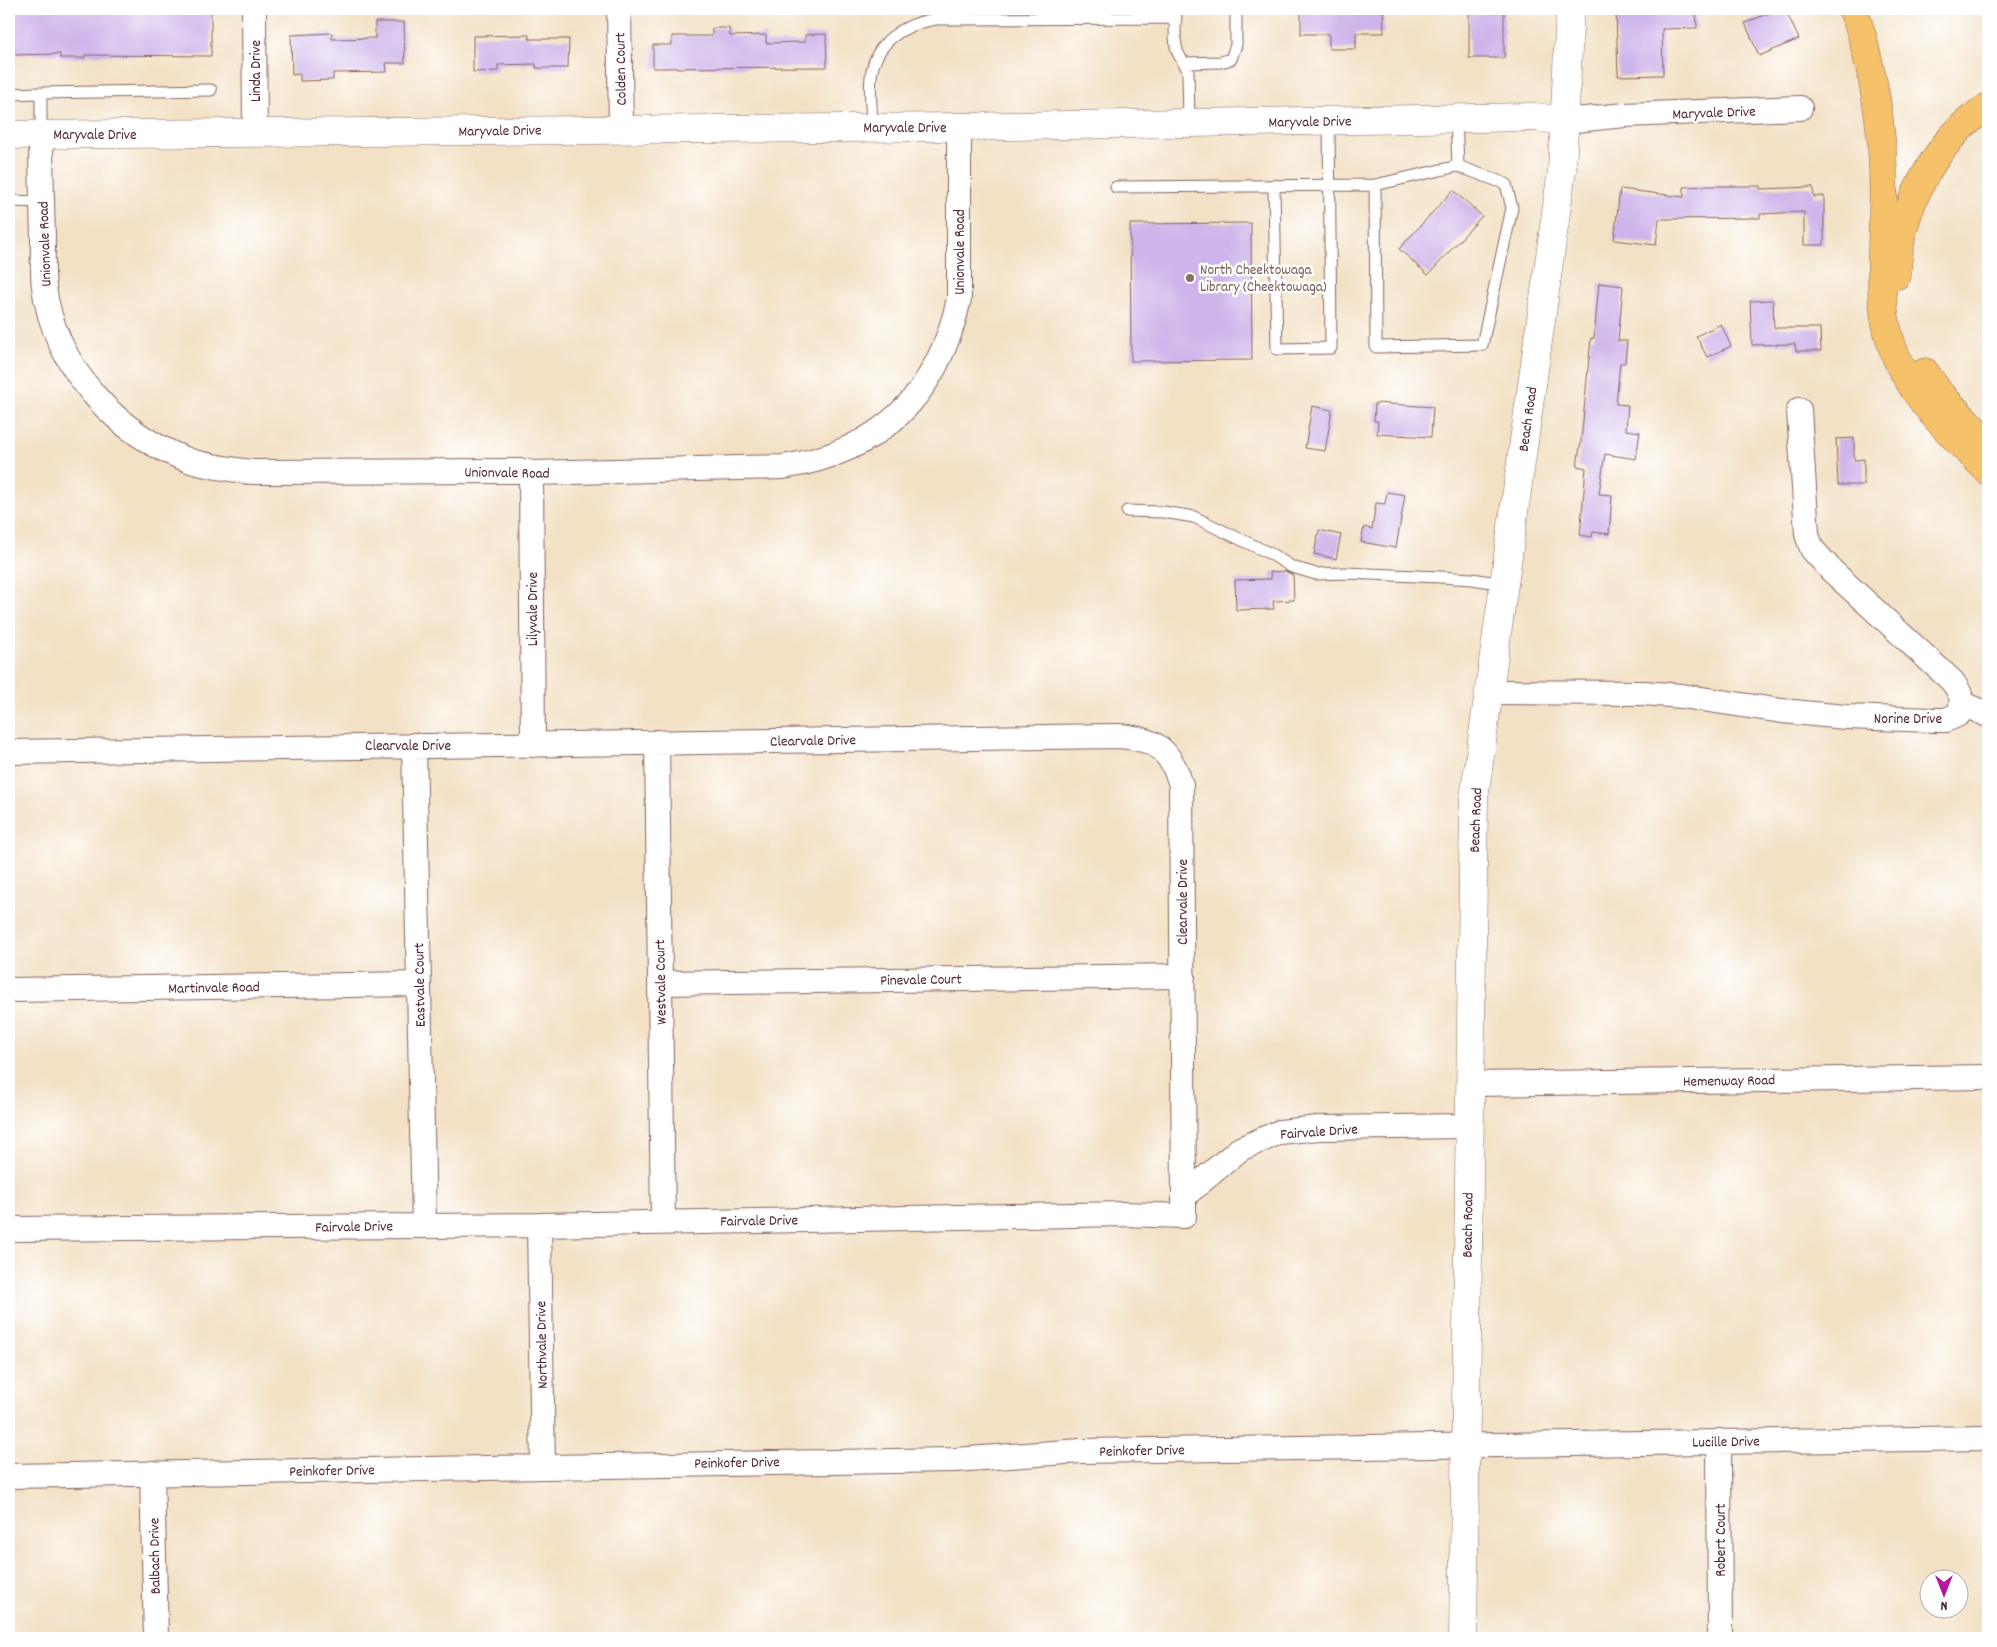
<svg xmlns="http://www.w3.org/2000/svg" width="1997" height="1647" font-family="Dekko,sans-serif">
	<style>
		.building { fill: #cdb4ea }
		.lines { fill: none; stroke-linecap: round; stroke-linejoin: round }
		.service-casing { stroke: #856361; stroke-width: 13 }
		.minor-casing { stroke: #856361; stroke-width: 26 }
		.tertiary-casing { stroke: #856361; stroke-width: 29 }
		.motorway-casing { stroke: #856361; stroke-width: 29 }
		.service { stroke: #fff; stroke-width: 11 }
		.minor { stroke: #fff; stroke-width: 24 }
		.tertiary { stroke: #fff; stroke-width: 28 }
		.motorway { stroke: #f5c16b; stroke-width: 28 }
		.education-dot { fill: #8d6e63; stroke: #fff; stroke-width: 2 }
		.labels { text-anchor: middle; stroke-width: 5; stroke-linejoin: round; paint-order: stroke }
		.street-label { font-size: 15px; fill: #4a1f2b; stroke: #fff }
		.education-label { font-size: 15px; fill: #785e54; stroke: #fff; text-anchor: start }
	</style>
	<rect width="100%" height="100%" fill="#fff"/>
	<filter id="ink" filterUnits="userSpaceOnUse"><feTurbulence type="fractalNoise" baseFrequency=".02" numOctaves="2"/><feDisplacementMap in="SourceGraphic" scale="10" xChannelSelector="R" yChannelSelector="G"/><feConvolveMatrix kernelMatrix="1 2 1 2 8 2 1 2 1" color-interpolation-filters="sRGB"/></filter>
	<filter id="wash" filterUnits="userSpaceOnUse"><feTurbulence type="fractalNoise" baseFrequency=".0096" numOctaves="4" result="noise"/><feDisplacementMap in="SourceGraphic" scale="20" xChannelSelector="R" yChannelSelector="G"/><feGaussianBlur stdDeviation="1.12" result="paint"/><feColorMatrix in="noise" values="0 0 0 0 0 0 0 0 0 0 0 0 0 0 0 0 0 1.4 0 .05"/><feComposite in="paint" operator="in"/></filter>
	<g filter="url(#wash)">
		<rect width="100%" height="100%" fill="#f3e1c5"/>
		<g id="blocks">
			<path class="building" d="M9,9l202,2v45l-126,-1v3h-25v-4l-51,1z
				M1301,9h82l1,24h-28v16h-27v-15h-28z
				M1469,9h35v49h-35z
				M1616,9h80l1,19 -35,1 1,46 -45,1z
				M1779,9h6l14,30 -40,17 -14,-33z
				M375,22h29l1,41h-19l1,9 -54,1v7l-33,1v-7l-8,1 -1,-40 41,-2v6l43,-1z
				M712,28h17l1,8 36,-1v8l39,-1v-7l21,-1 1,33 -174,1v-23h19v-9h40z
				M529,35v4h40l-1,29h-32v-4l-38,1v6l-25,1v-36z
				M1709,186h51v3l53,-2 1,10 10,-1v49h-20v-33l-44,2v4l-101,1 -3,26 -42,-5 6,-51 64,8v-10z
				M1453,190l29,26 -54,59 -29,-26z
				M1251,223l1,137 -121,1 -1,-137z
				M1599,283l24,3 -5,55h9l-2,22h-5l-4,41 12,1 -2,25 14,2 -4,27 -31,-5 -6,40 13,1 -3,39 -16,-2 -1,5 -12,-2 6,-67 -9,-2 4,-25 10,-103h3z
				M1773,300l1,28h46l1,23h-25l-1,-7 -43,1 -2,-44z
				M1721,324l10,22 -24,11 -11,-21z
				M1375,403l58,4 -2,30 -54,-3 1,-13h-4z
				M1312,406l20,4 -7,41 -20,-3z
				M1854,438v22l10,-1v26h-26l-2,-46z
				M1387,492l18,3 -9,53 -35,-6 3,-15 8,2 4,-26 9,1z
				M1319,530l22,5 -5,24 -22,-5z
				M1285,571l8,4 1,25 -21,1 1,8 -38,1 -1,-30 36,-1 -1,-7z"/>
		</g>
	</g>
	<g filter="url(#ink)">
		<use href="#blocks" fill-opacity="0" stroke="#856361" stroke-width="1"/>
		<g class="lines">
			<g class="service-casing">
				<path id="service" d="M1176,9c0,12 -3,29 1,41 2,8 8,12 11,21l1,52
					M1186,63l35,-1 10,-3 5,-14v-36
					M41,93l170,-3
					M9,94l32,-1v41
					M872,128c0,-17 -3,-35 -1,-51 4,-36 32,-52 64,-58l241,-1
					M1375,185l1,162 106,-2 30,-137 -6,-24 -48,-18 -2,-48
					M1274,186l3,163 54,-1 -2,-227
					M1116,187l259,-2 83,-19
					M9,201l33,1
					M1127,511l36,1 31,5 77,37 21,13 24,7 30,-1 94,4 32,2 32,5"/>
			</g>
			<g class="minor-casing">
				<path id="minor" d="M254,9l1,125
					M619,9l2,120
					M1565,121l60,-6 175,-7
					M41,134c0,35 1,69 2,103 0,16 -1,34 1,50 11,80 72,148 147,174 20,6 40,8 60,11l274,-1 6,2 252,-6c98,-15 155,-72 176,-168v-172
					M531,473l2,272
					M1489,692l154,1 39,3 100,15 63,6 90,3h11l13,-6c5,-14 2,-21 -7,-33l-120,-110 -20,-22 -5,-15 -8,-124
					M1963,704l25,11
					M657,742l6,480
					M414,745l10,480
					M9,752l1108,-16c37,2 53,12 64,49l3,411
					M660,983l523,-7
					M9,990l410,-6
					M1469,1084l519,-7
					M539,1225l4,241
					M9,1229l530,-4 584,-11 61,2v-20l56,-47 40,-17 39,-4 150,-2
					M1719,1441l1,197
					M152,1473l4,165
					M9,1476l946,-16 126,-9 907,-13"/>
			</g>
			<g class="tertiary-casing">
				<path id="tertiary" d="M9,135l950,-8 576,-10 30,4
					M1463,1638l11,-840 88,-628 8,-161"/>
			</g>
			<g class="motorway-casing">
				<path id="motorway" d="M1852,9c7,14 11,28 14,43 14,53 19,107 17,162 -1,49 -7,103 16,149 20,43 56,75 89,108
					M1897,275c1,-62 37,-136 91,-168
					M1925,372l16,23 47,48"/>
			</g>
			<use href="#service" class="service"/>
			<use href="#minor" class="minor"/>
			<use href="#tertiary" class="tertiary"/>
			<use href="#motorway" class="motorway"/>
		</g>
	</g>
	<circle class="education-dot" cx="1190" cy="278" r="5"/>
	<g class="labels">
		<g class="street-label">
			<text transform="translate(620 69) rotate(-91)" y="5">Colden Court</text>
			<text transform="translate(255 71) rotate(-90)" y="5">Linda Drive</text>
			<text transform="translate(1714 112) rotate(-2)" y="5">Maryvale Drive</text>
			<text transform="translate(1310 121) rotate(-1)" y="5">Maryvale Drive</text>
			<text x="905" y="132">Maryvale Drive</text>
			<text transform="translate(500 130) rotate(-1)" y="5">Maryvale Drive</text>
			<text x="95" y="139">Maryvale Drive</text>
			<text transform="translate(44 244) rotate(-92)" y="5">Unionvale Road</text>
			<text transform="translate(959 252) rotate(-90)" y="5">Unionvale Road</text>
			<text transform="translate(1527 419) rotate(-82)" y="5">Beach Road</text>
			<text transform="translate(507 472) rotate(1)" y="5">Unionvale Road</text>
			<text transform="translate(532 609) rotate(-90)" y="5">Lilyvale Drive</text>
			<text x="1908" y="723">Norine Drive</text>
			<text transform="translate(813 740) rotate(-1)" y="5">Clearvale Drive</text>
			<text x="408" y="750">Clearvale Drive</text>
			<text transform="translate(1475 820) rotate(-88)" y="5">Beach Road</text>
			<text transform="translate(1182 902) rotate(-90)" y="5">Clearvale Drive</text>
			<text transform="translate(921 979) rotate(-1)" y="5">Pinevale Court</text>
			<text transform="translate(660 982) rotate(-91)" y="5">Westvale Court</text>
			<text transform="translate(419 985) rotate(-91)" y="5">Eastvale Court</text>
			<text transform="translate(214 987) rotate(-1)" y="5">Martinvale Road</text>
			<text transform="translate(1729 1080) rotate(-1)" y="5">Hemenway Road</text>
			<text transform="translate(1319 1131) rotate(-4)" y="5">Fairvale Drive</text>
			<text transform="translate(759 1220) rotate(-1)" y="5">Fairvale Drive</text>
			<text transform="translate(1467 1225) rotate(-89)" y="5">Beach Road</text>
			<text transform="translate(354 1226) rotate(-1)" y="5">Fairvale Drive</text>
			<text transform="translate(541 1345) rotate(-91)" y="5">Northvale Drive</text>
			<text transform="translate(1726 1441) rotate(-1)" y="5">Lucille Drive</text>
			<text transform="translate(1142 1450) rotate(-1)" y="5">Peinkofer Drive</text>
			<text transform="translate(737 1462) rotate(-1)" y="5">Peinkofer Drive</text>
			<text transform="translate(332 1470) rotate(-1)" y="5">Peinkofer Drive</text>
			<text transform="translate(1720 1540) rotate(-90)" y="5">Robert Court</text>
			<text transform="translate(154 1556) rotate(-91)" y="5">Balbach Drive</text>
		</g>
		<g class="education-label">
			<text x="1200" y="274">North Cheektowaga<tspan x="1200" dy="17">Library (Cheektowaga)</tspan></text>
		</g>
	</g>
	<rect width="1997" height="1647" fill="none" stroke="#fff" stroke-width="30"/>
	<g transform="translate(1944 1594) rotate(180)"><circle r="24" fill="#ffffff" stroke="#b7a5aa"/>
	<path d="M0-4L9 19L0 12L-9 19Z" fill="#b5179e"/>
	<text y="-8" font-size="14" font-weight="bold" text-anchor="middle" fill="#4a1f2b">N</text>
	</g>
</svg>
